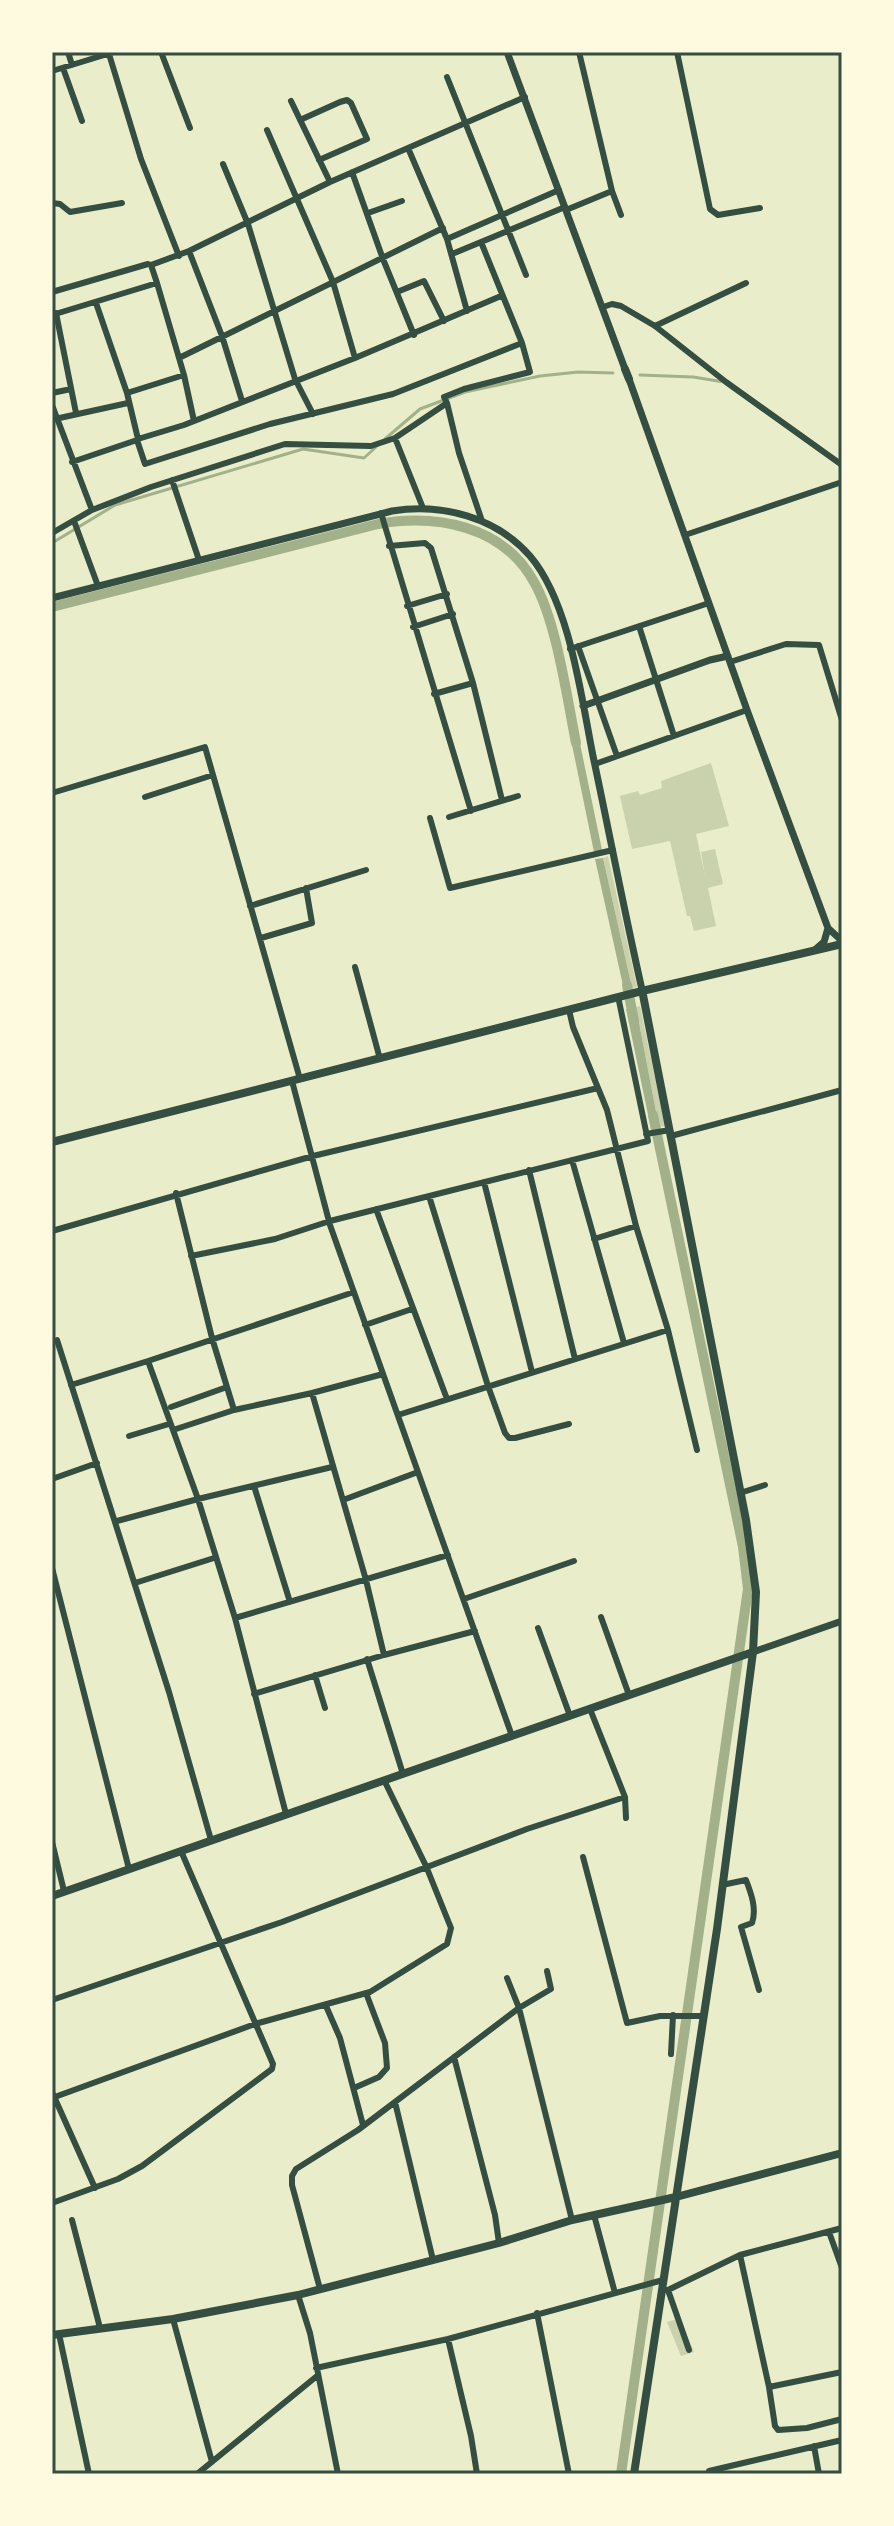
<svg xmlns="http://www.w3.org/2000/svg" width="894" height="2526" font-family="'Archivo Narrow',sans-serif">
	<style>
		.green { fill: #cad2ad }
		.water { fill: #a3b18a }
		.lines { fill: none; stroke-linecap: round; stroke-linejoin: round }
		.stream { stroke: #a3b18a; stroke-width: 3 }
		.canal { stroke: #a3b18a; stroke-width: 10 }
		.minor { stroke: #344e41; stroke-width: 6 }
		.tertiary { stroke: #344e41; stroke-width: 7 }
		.secondary { stroke: #344e41; stroke-width: 8 }
		.neatline { fill: none; stroke: #344e41; stroke-width: 3 }
	</style>
	<rect width="100%" height="100%" fill="#e9edc9"/>
	<path class="green" d="M711,763l18,63 -33,8 9,42 -4,-24 14,-3 8,35 -15,4 8,38 -22,5 -4,-15h-3l-17,-75 -38,8 -12,-53 18,-5 2,4 22,-7 -1,-7z
		M608,856l29,131 -5,1 -29,-130z
		M640,1006l25,120 -6,1 -23,-120z
		M680,2318l14,34 -13,4 -14,-34z"/>
	<path class="water" d="M577,729l25,121 -8,2 -25,-122z
		M603,858l29,130 -8,2 -29,-131z
		M636,1007l23,120 -8,2 -25,-120z"/>
	<g class="lines">
		<path class="stream" d="M640,375l53,2 31,5
			M385,439l35,-30 45,-17 75,-16 38,-4 35,1
			M52,543l63,-38 188,-56 61,9 12,-11"/>
		<path class="canal" d="M52,607l326,-83c58,-10 125,1 156,58 22,38 33,115 42,161
			M627,985l7,36
			M621,2474l127,-885 -5,-42 -90,-432"/>
		<path class="minor" d="M68,52l4,13
			M161,52l29,76
			M579,52l33,139 9,24
			M677,52l33,157 8,6 42,-7
			M109,54l32,105 38,97
			M63,68l19,53
			M52,71l62,-19
			M447,77l79,198
			M291,101l39,81
			M300,120l40,-18 7,-2 4,3 16,36 -48,21
			M267,130l66,152 22,76
			M408,148l39,91 20,72
			M223,164l25,60 47,155 18,35
			M352,172l31,87 31,76
			M52,203l8,1 10,8 52,-9
			M566,210l46,-19
			M368,213l34,-12
			M447,239l112,-49
			M189,251l33,85 20,65
			M452,254l113,-47
			M157,283l27,92 10,46
			M52,292l96,-28 3,1
			M397,292l27,-11 20,40
			M96,303l31,90 11,46 46,-14 171,-67 146,-62
			M603,307l9,-3 9,2 34,20 71,56 116,83
			M56,313l20,100
			M52,315l105,-32 -6,-18 38,-14 141,-69 195,-85
			M655,326l91,-43
			M179,358l264,-130
			M52,393l19,-4
			M127,393l57,-18
			M447,403l12,50 23,68
			M52,405l40,105
			M55,419l73,-16
			M395,438l28,70
			M72,462l65,-22 8,24 125,-40 123,-30 129,-51 -41,-101
			M172,480l27,80
			M381,513l90,298
			M74,521l24,65
			M52,533l40,-23 59,-23 134,-43 86,2 24,-8 52,-35 -3,-6 20,-8 66,-17 -8,-29
			M685,535l157,-53
			M389,546l36,-3 6,5 42,135 29,117
			M407,606l40,-12
			M639,626l35,110
			M413,627l40,-13
			M578,646l39,110
			M570,649l139,-46
			M730,662l56,-18 33,1 23,75
			M434,694l39,-11
			M595,764l152,-54
			M52,793l153,-46 95,332
			M145,797l68,-22
			M449,817l69,-21
			M430,818l20,70 163,-38
			M250,906l116,-36
			M261,938l51,-15 -6,-35
			M355,967l25,92
			M569,1010l4,17 34,83 29,116 32,104 29,120
			M292,1081l38,144 182,511
			M646,1134l24,-4
			M671,1136l171,-46
			M572,1160l52,183
			M529,1170l46,189
			M484,1182l48,190
			M176,1193l36,145 22,72
			M429,1196l59,190 17,47 4,5h6l54,-14
			M376,1209l71,190
			M52,1231l261,-75 285,-68
			M594,1239l42,-13
			M191,1256l84,-17 55,-18 318,-80 -29,-140
			M365,1325l47,-16
			M57,1340l112,352 42,148
			M148,1361l50,138 37,119 51,196
			M71,1385l77,-24 206,-69
			M171,1407l56,-20
			M398,1415l270,-85
			M173,1430l61,-20 78,-17
			M129,1436l40,-12
			M52,1479l45,-16
			M254,1486l36,116
			M740,1493l25,-8
			M343,1500l75,-28
			M117,1521l81,-22 134,-32
			M52,1568l77,301
			M135,1583l79,-25
			M464,1599l110,-38
			M601,1617l28,78
			M235,1618l213,-63
			M538,1628l32,88
			M384,1655l91,-24
			M367,1659l36,115
			M315,1675l10,33
			M254,1694l130,-39 -18,-75 -54,-187 71,-19
			M590,1709l35,88 1,21
			M52,1842l12,49
			M583,1857l44,166 33,-7h43
			M722,1885l24,-5c5,13 11,29 6,43l-11,4 18,63
			M507,1978l12,30 53,212
			M52,2000l230,-78 245,-93 98,-32
			M326,2006l14,32 23,87
			M671,2054l2,-39
			M454,2057l41,158 4,28
			M354,2088l25,-11 8,-9 -2,-25 -19,-50
			M52,2092l43,96
			M52,2098l203,-74 115,-32 77,-48 4,-16 -25,-62 -42,-86
			M395,2102l38,158
			M52,2203l66,-24 24,-13 130,-97 1,-5 -92,-213
			M594,2215l21,78
			M72,2220l28,108
			M829,2232l13,36
			M740,2255l29,132
			M320,2289l-28,-104v-9l4,-7 62,-39 161,-122 32,-19 -4,-18
			M662,2290h6l72,-35 102,-27
			M668,2290l21,60
			M298,2295l12,38 28,141
			M537,2313l32,161
			M173,2319l39,143
			M59,2334l30,140
			M448,2339l23,97 6,38
			M316,2368l132,-29 215,-59
			M842,2372l-73,15 6,39 3,4 29,-2 35,-9
			M814,2446l5,28
			M709,2471l133,-31
			M197,2474l120,-98"/>
		<path class="tertiary" d="M507,52l118,317
			M629,379l118,331 81,218 14,13
			M52,598l340,-87c50,-8 104,6 138,45 40,47 51,140 63,200 17,80 32,159 50,238
			M583,706l127,-46 18,-4
			M816,949l8,-7 4,-14
			M753,1652l89,-31"/>
		<path class="secondary" d="M625,369l4,10
			M52,1142l590,-151 200,-47
			M52,1896l701,-244
			M52,2335l121,-16 125,-24 201,-52 73,-23 104,-23 166,-44
			M634,2474l83,-545 36,-277 3,-60 -10,-72 -103,-525"/>
	</g>
	<rect width="894" height="2526" fill="none" stroke="#fefae0" stroke-width="108"/>
	<rect x="54" y="54" width="786" height="2418" class="neatline"/>
</svg>
